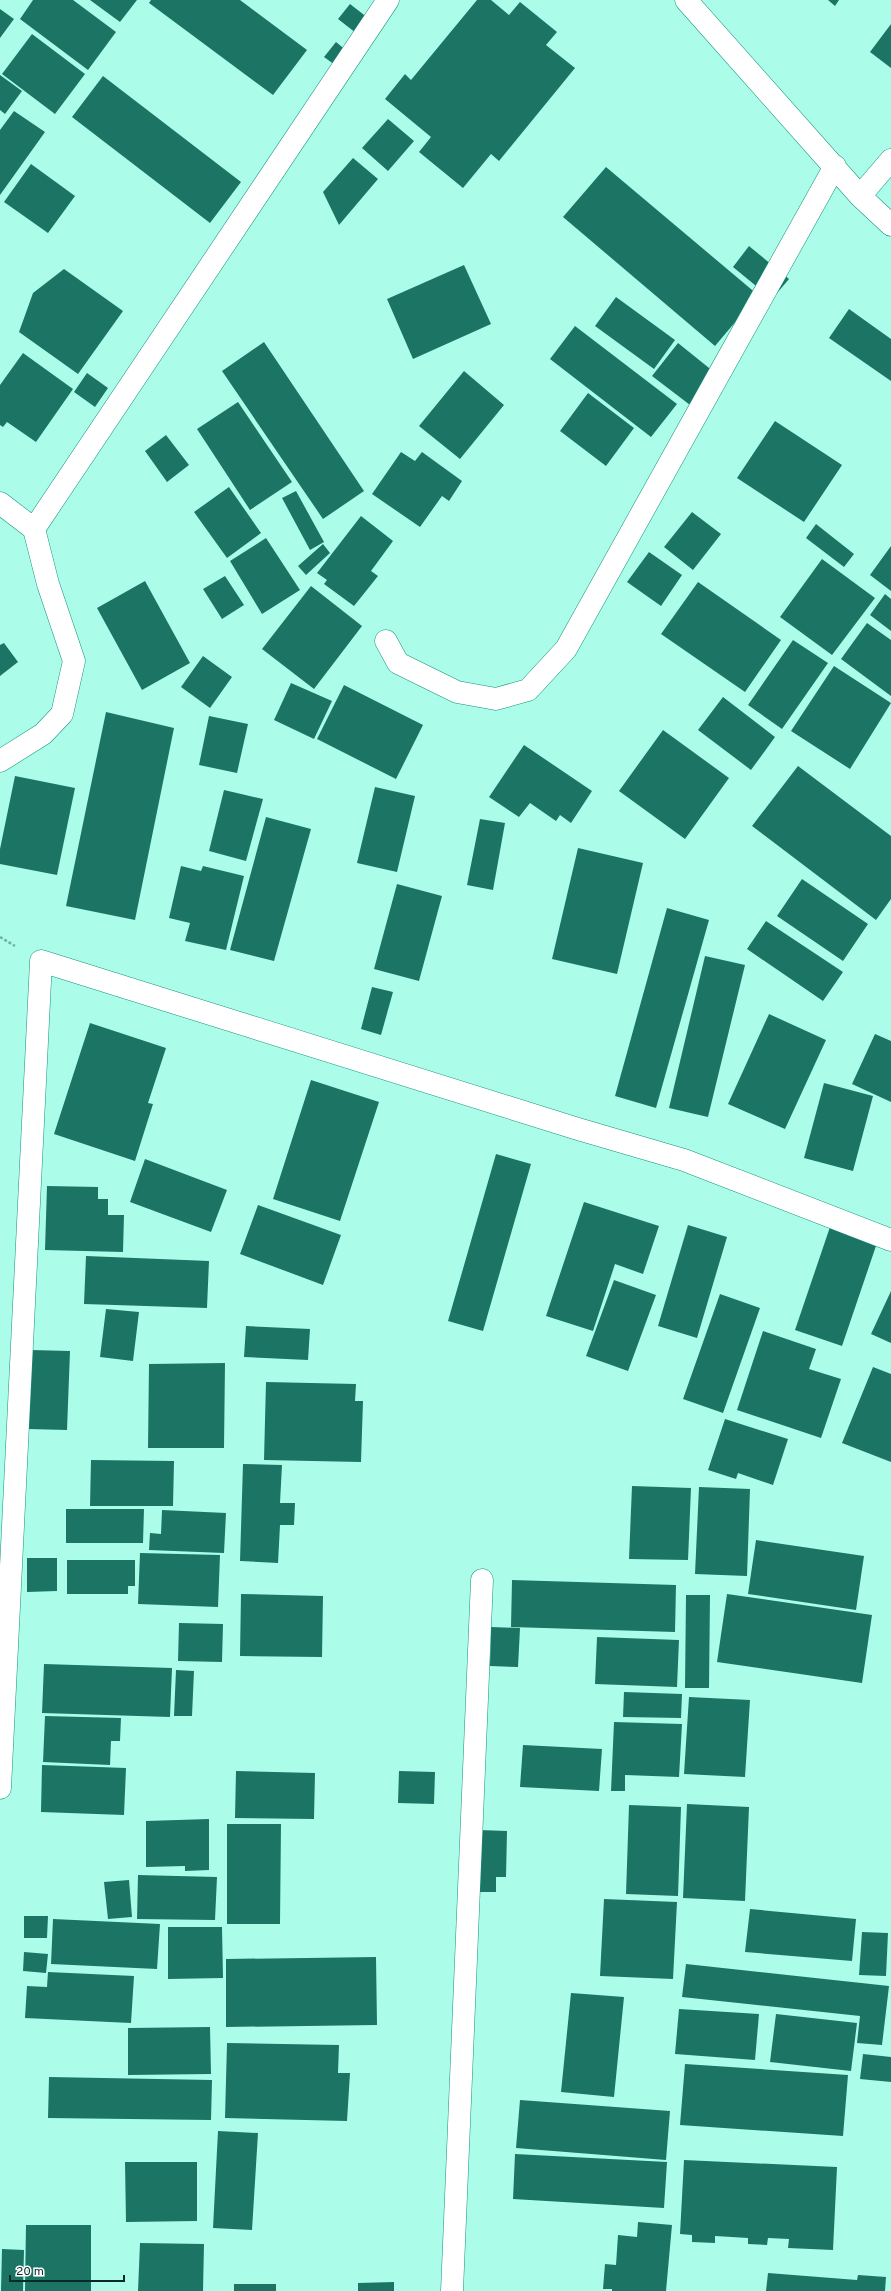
<svg xmlns="http://www.w3.org/2000/svg" width="891" height="2291" font-family="Overpass,sans-serif">
	<style>
		.building { fill: #1c7465 }
		.lines { fill: none; stroke-linecap: round; stroke-linejoin: round }
		.minor-casing { stroke: #15937e; stroke-width: 23 }
		.path { stroke: #70b1a2; stroke-width: 2.5; stroke-dasharray: 3 2; stroke-linecap: butt }
		.minor { stroke: #fff; stroke-width: 22 }
	</style>
	<rect width="100%" height="100%" fill="#abfde9"/>
	<path class="building" d="M33,0h40l43,32 -28,38 -68,-51z
		M90,0h47l-17,22z
		M151,0h89l67,50 -34,45 -124,-92z
		M477,0h14l18,15 11,-13 37,30 -11,13 29,23 -76,93 -8,-7 -28,34 -44,-36 12,-15 -46,-38 20,-25 6,6z
		M828,0h11l-4,6z
		M350,4l27,21 -12,15 -27,-21z
		M0,9l14,10 -14,19z
		M891,24v44l-21,-16z
		M32,34l53,40 -30,40 -53,-40z
		M336,42l17,14 -11,14 -18,-13z
		M0,75l22,16 -17,23 -5,-4z
		M103,76l138,106 -31,41 -138,-106z
		M14,111l31,21 -45,63v-65z
		M388,119l26,22 -26,30 -26,-23z
		M353,158l25,21 -39,46 -16,-33z
		M31,164l44,32 -27,37 -44,-31z
		M606,167l152,128 -43,51 -152,-129z
		M749,246l40,33 -17,20 -39,-32z
		M464,265l27,59 -78,35 -26,-60z
		M64,269l59,42 -45,63 -59,-42 14,-39z
		M616,297l59,43 -21,29 -59,-43z
		M849,309l42,30v42l-62,-43z
		M575,326l102,78 -26,33 -101,-78z
		M264,342l100,149 -41,28 -101,-148z
		M678,343l41,33 -25,32 -42,-32z
		M23,353l50,36 -37,53 -29,-20 -4,5 -3,-2v-40z
		M464,371l40,34 -44,54 -41,-33z
		M87,373l21,15 -13,19 -21,-15z
		M588,393l46,35 -28,38 -46,-35z
		M238,402l54,80 -42,28 -53,-81z
		M775,421l67,44 -38,57 -67,-44z
		M166,435l23,30 -22,17 -22,-31z
		M401,452l14,9 7,-9 40,29 -13,20 -7,-5 -22,31 -48,-33z
		M229,487l32,46 -34,25 -33,-46z
		M296,491l28,51 -14,8 -28,-52z
		M692,512l29,22 -28,36 -29,-23z
		M361,516l32,25 -22,30 7,5 -24,30 -30,-22 3,-4 -10,-7z
		M816,524l38,30 -10,13 -38,-29z
		M266,538l34,52 -38,24 -32,-53z
		M323,544l7,9 -24,22 -8,-9z
		M891,546v45l-21,-16z
		M649,552l33,23 -21,31 -34,-24z
		M822,559l53,39 -43,57 -52,-38z
		M225,576l19,29 -22,14 -19,-30z
		M145,581l45,82 -48,27 -45,-82z
		M698,582l83,58 -36,52 -84,-58z
		M311,586l51,40 -48,63 -52,-40z
		M885,594l6,5v32l-21,-16z
		M867,623l24,17v56l-50,-37z
		M793,640l35,23 -46,66 -34,-24z
		M4,643l14,19 -18,14v-31z
		M203,656l29,21 -22,31 -29,-21z
		M834,666l57,37 -41,66 -59,-38z
		M291,683l41,18 -18,38 -40,-19z
		M344,685l79,40 -27,54 -79,-40z
		M723,697l52,40 -24,33 -53,-40z
		M106,712l68,16 -39,192 -69,-14z
		M209,716l39,8 -11,49 -38,-8z
		M663,730l66,48 -44,61 -66,-48z
		M524,745l68,46 -21,32 -11,-8 -4,6 -26,-18 -11,14 -30,-20z
		M798,766l93,70v63l-15,21 -124,-94z
		M15,776l60,12 -18,87 -57,-11v-15z
		M375,787l40,9 -18,76 -40,-9z
		M224,790l39,9 -17,62 -37,-10z
		M266,817l45,12 -37,132 -44,-11z
		M480,819l25,4 -12,67 -26,-5z
		M578,848l65,15 -26,111 -65,-15z
		M181,866l20,5 2,-5 41,10 -18,74 -41,-9 5,-18 -21,-5z
		M802,879l66,45 -25,37 -66,-45z
		M397,884l45,12 -23,85 -45,-12z
		M667,908l42,12 -53,188 -41,-12z
		M766,921l77,51 -20,29 -76,-52z
		M705,956l40,9 -37,152 -39,-9z
		M372,987l21,5 -12,43 -20,-6z
		M769,1014l57,26 -41,89 -57,-25z
		M90,1023l76,25 -18,55 5,1 -18,57 -81,-27z
		M875,1034l16,7v61l-39,-18z
		M311,1080l68,22 -39,119 -67,-22z
		M824,1083l49,13 -20,75 -49,-13z
		M496,1154l35,10 -48,167 -35,-10z
		M145,1159l82,31 -16,42 -81,-30z
		M47,1186l51,1v12h10v16h16l-1,37 -78,-2z
		M584,1202l75,24 -16,48 -28,-10 -22,67 -47,-15z
		M258,1205l83,30 -18,50 -83,-31z
		M688,1225l39,12 -30,101 -39,-12z
		M830,1227l47,16 -35,103 -47,-16z
		M86,1256l123,5 -2,47 -123,-4z
		M614,1280l42,15 -28,76 -42,-15z
		M891,1291v52l-20,-9z
		M720,1294l40,14 -37,105 -40,-14z
		M106,1309l33,3 -6,49 -33,-4z
		M246,1326l64,3 -2,31 -64,-3z
		M763,1331l53,18 -7,20 32,10 -20,59 -84,-28z
		M30,1350l40,1 -3,79 -39,-1z
		M225,1363l-1,85h-76l1,-84z
		M873,1367l18,7v88l-49,-19z
		M266,1382l90,2 -1,17h8l-2,61 -97,-2z
		M725,1419l63,20 -15,46 -35,-12 -2,6 -28,-9z
		M91,1460l83,1 -1,45h-83z
		M243,1464l39,1 -2,38h15l-1,22h-14l-2,38 -38,-2z
		M632,1486l59,2 -3,72 -59,-1z
		M699,1487l51,2 -3,87 -52,-2z
		M66,1509h78l-1,34h-77z
		M162,1510l64,3 -2,40 -75,-3 1,-17 11,1z
		M756,1540l108,16 -8,54 -108,-16z
		M140,1553l80,2 -2,52 -80,-3z
		M27,1558h30v33l-30,1z
		M67,1560h68v26h-7v8h-61z
		M512,1580l164,5 -1,47 -164,-5z
		M241,1594l82,2 -1,61 -82,-1z
		M727,1594l145,21 -10,68 -145,-21z
		M686,1595h24l-1,93h-24z
		M179,1623l44,1 -1,38 -44,-1z
		M491,1627l29,1 -2,39 -28,-1z
		M597,1637l82,3 -2,47 -82,-3z
		M44,1664l128,4 -2,49 -128,-4z
		M176,1670l18,1 -2,45h-18z
		M624,1692l58,2 -1,24 -58,-1z
		M689,1697l61,3 -5,77 -61,-3z
		M45,1716l76,2 -1,23h-9l-1,24 -67,-3z
		M614,1722l68,2 -3,53 -54,-2v16h-14z
		M523,1745l79,4 -3,42 -79,-4z
		M42,1765l84,3 -2,47 -83,-3z
		M236,1771l79,2 -1,46 -79,-1z
		M399,1771l36,1 -1,32 -36,-1z
		M687,1804l62,3 -4,94 -62,-3z
		M629,1805l52,2 -3,89 -52,-2z
		M209,1819v51l-24,1v-5l-39,1v-46z
		M227,1824h54l-1,100h-53z
		M479,1830l28,1 -1,46h-10v15h-19z
		M138,1875l79,2 -2,43 -78,-1z
		M129,1880l3,37 -24,2 -4,-37z
		M604,1899l73,3 -4,77 -73,-3z
		M750,1909l106,10 -4,42 -107,-9z
		M24,1916h24l-1,22h-23z
		M53,1919l107,5 -3,45 -106,-5z
		M168,1927h54l1,51 -55,1z
		M862,1932l26,1 -2,43 -27,-1z
		M24,1952l24,2 -2,19 -23,-2z
		M376,1957l1,68 -151,2v-68z
		M686,1964l203,22 -7,59 -25,-2 3,-27 -178,-19z
		M48,1972l86,4 -3,47 -106,-5 2,-32 20,1z
		M571,1993l53,4 -10,100 -53,-5z
		M679,2009l80,5 -4,46 -80,-6z
		M776,2014l81,9 -6,48 -81,-9z
		M210,2027l1,47 -83,1v-47z
		M227,2043l112,2 -1,28h12l-3,48 -122,-3z
		M863,2054l28,3v25l-31,-3z
		M685,2064l163,11 -5,61 -163,-11z
		M49,2077l163,3 -1,40 -163,-2z
		M520,2100l150,11 -4,49 -150,-12z
		M218,2131l40,2 -6,97 -39,-2z
		M515,2154l152,8 -3,46 -151,-9z
		M684,2160l153,7 -4,83 -45,-2 1,-9 -21,-1 -1,7 -19,-1v-6l-33,-2v7l-23,-1v-7l-12,-1z
		M125,2162h72v59l-71,1z
		M638,2222l34,3 -6,66h-54v-2h-9l2,-25 11,1 2,-30 19,2z
		M26,2225h65v66h-66z
		M140,2243l64,1 -1,47h-65z
		M2,2249l22,1 -1,41h-22z
		M768,2273l89,7 1,-5 28,2 -1,14h-119z
		M394,2282v9h-36v-8z
		M234,2284h42v7h-42z"/>
	<g class="lines">
		<g class="minor-casing">
			<path id="minor" d="M686,0l174,196 31,29
				M860,196l31,-36
				M0,503l34,26 14,55 26,77 -12,53 -19,20 -43,27
				M34,529l354,-529
				M386,641l12,22 59,29 39,7 32,-9 38,-41 269,-483
				M0,1788l41,-827 537,168 106,31 207,80
				M452,2291l30,-711"/>
		</g>
		<path class="path" d="M0,937l15,9"/>
		<use href="#minor" class="minor"/>
	</g>
	<path d="M10 2275v6h114v-6" fill="none" stroke="#082c25" stroke-width="2"/>
	<text x="16" y="2275" font-size="12" fill="#082c25" stroke="#ffffff" stroke-width="3" paint-order="stroke">20 m</text>
</svg>
